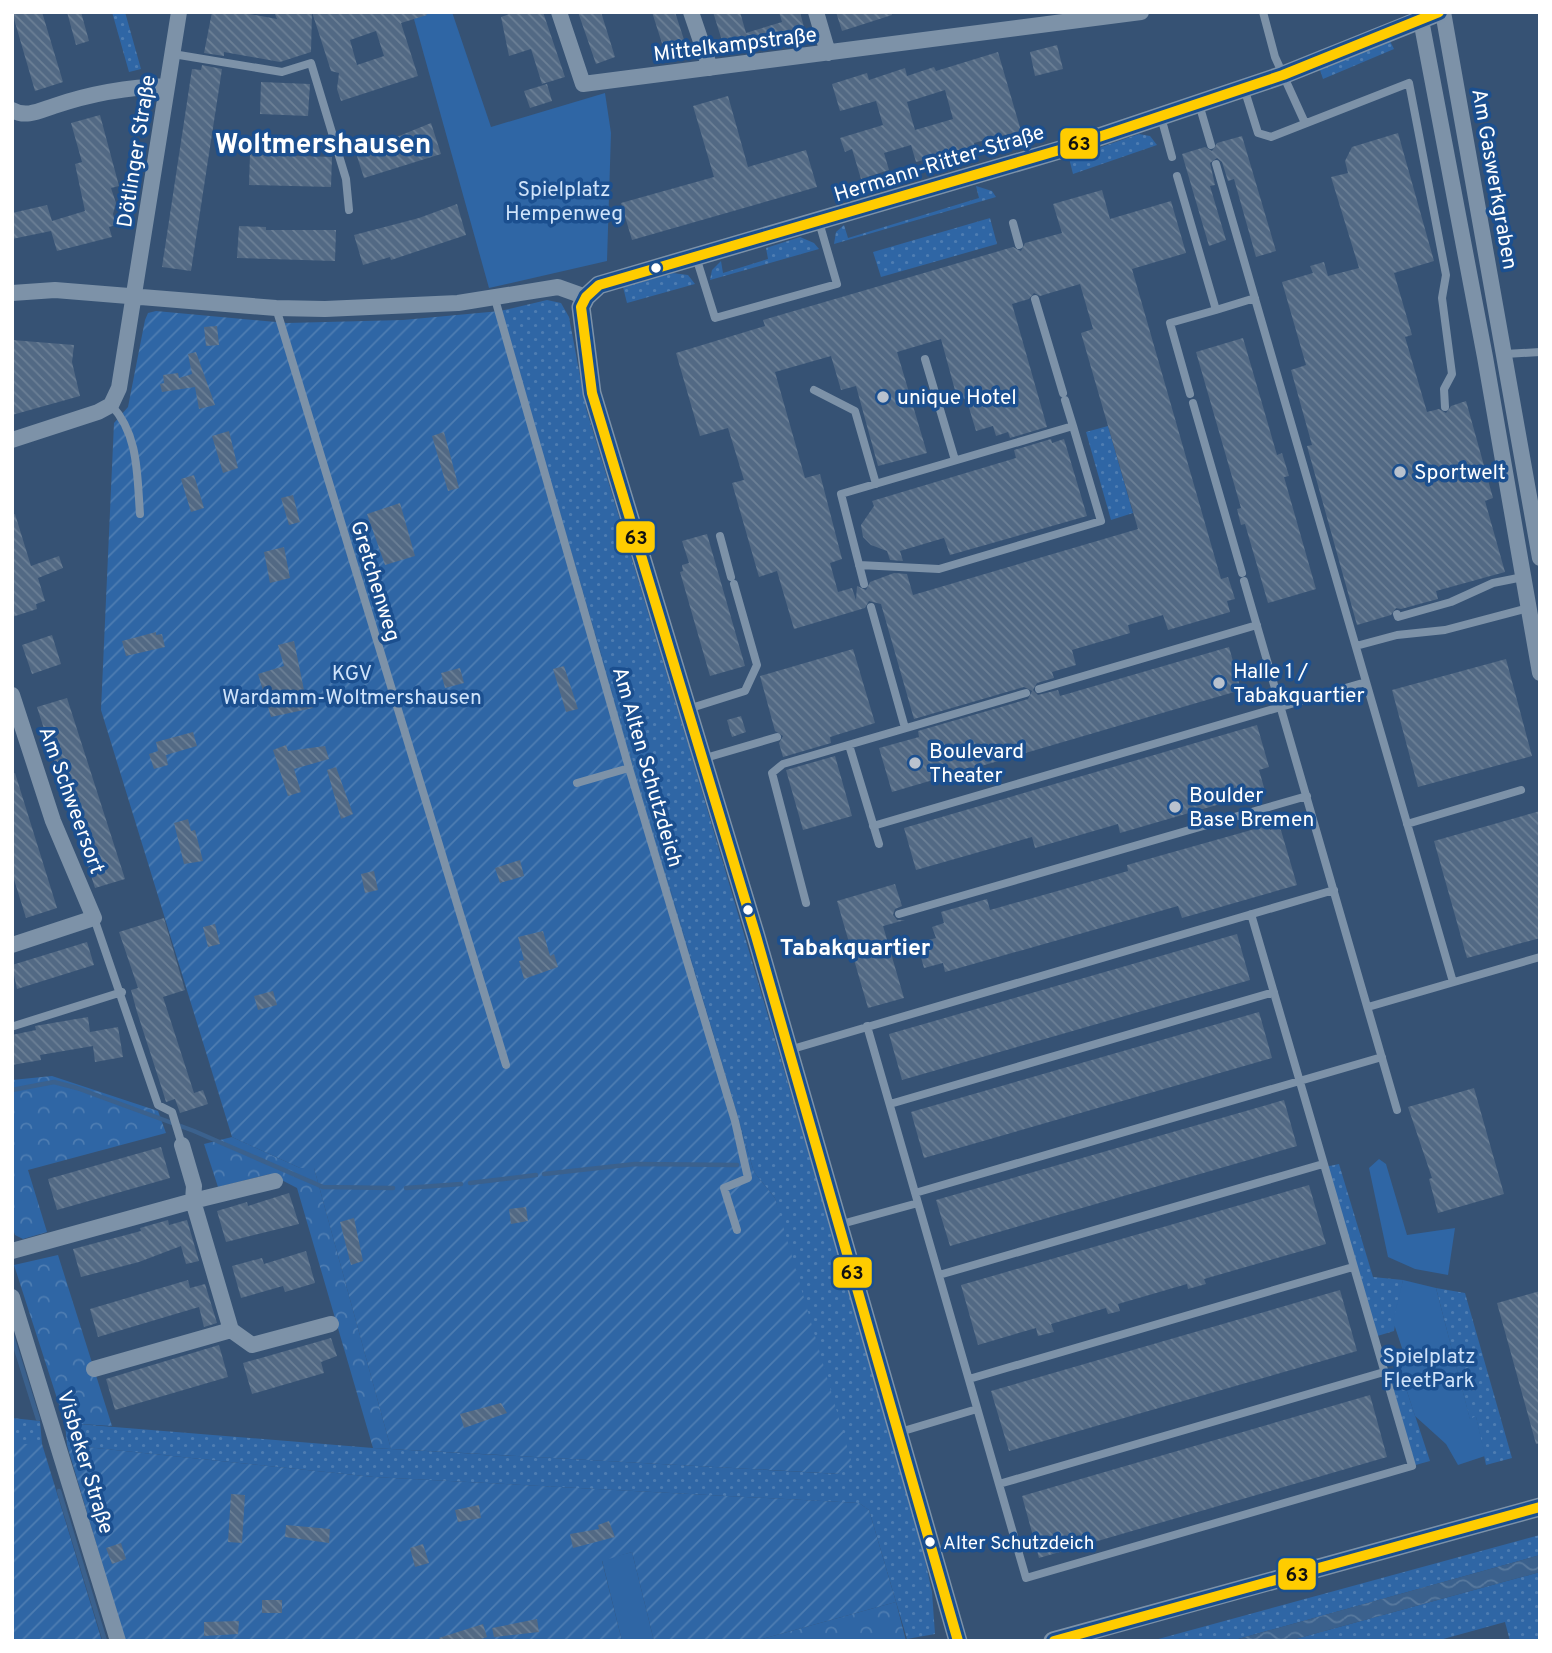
<svg xmlns="http://www.w3.org/2000/svg" width="1552" height="1653" font-family="Overpass,sans-serif">
	<style>
		.grass { fill: url(#grass-dots) }
		.forest { fill: url(#forest-crowns) }
		.park { fill: #2f66a5 }
		.garden { fill: url(#garden-furrows) }
		.water { fill: url(#water-waves) }
		.lines { fill: none; stroke-linecap: round; stroke-linejoin: round }
		.stream { stroke: #3b618d; stroke-width: 4.5 }
		.building { fill: url(#building-back-hatch); fill-rule: evenodd }
		.service { stroke: #7d92a8; stroke-width: 8 }
		.minor { stroke: #7d92a8; stroke-width: 16 }
		.tertiary { stroke: #7d92a8; stroke-width: 19 }
		.bus-1-casing { stroke: #1b4f8f; stroke-width: 16 }
		.bus-1 { stroke: #fc0; stroke-width: 10 }
		.bus-dot { fill: #fff; stroke: #1b4f8f; stroke-width: 2.5 }
		.poi-dot { fill: #b9c2ce; stroke: #1b4f8f; stroke-width: 2.5 }
		.labels { text-anchor: middle; stroke-width: 7; stroke-linejoin: round; paint-order: stroke }
		.bus-label { font-size: 19px; fill: #fff; stroke: #1b4f8f; text-anchor: start }
		.street-label { font-size: 21px; fill: #fff; stroke: #1b4f8f }
		.park-label { font-size: 21px; fill: #cfe3fa; stroke: #1b4f8f }
		.poi-label { font-size: 21px; fill: #fff; stroke: #1b4f8f; text-anchor: start }
		.neighbourhood-label { font-size: 23px; font-weight: bold; fill: #fff; stroke: #1b4f8f }
		.district-label { font-size: 28px; font-weight: bold; fill: #fff; stroke: #1b4f8f }
		.line-badge { stroke: #1b4f8f; stroke-width: 2.5 }
		.pale-badge-label { font-size: 19px; text-anchor: middle; font-weight: bold; fill: #111 }
	</style>
	<defs>
		<pattern id="grass-dots" width="8" height="8" patternUnits="userSpaceOnUse" patternTransform="scale(1.75)"><rect width="8" height="8" fill="#2f66a5"/><path d="M2 2h.1M6 6h.1" fill="none" stroke="#4e7db2" stroke-width="1.8" stroke-linecap="round"/></pattern>
		<pattern id="forest-crowns" width="20" height="18" patternUnits="userSpaceOnUse" patternTransform="scale(1.75)"><rect width="20" height="18" fill="#2f66a5"/><path d="M2 6a3 3 0 1 1 6 0M12 15a3 3 0 1 1 6 0" fill="none" stroke="#4e7db2"/></pattern>
		<pattern id="garden-furrows" width="10" height="10" patternUnits="userSpaceOnUse" patternTransform="scale(1.75)"><rect width="10" height="10" fill="#2f66a5"/><path d="M-1 1l2-2M0 10L10 0M9 11l2-2" fill="none" stroke="#4e7db2"/></pattern>
		<pattern id="water-waves" width="16" height="10" patternUnits="userSpaceOnUse" patternTransform="scale(1.75)"><rect width="16" height="10" fill="#3b618d"/><path d="M0 5q4-4 8 0t8 0" fill="none" stroke="#58799e"/></pattern>
		<pattern id="building-back-hatch" width="6" height="6" patternUnits="userSpaceOnUse" patternTransform="scale(1.75)"><rect width="6" height="6" fill="#526984"/><path d="M-1 5l2 2M0 0l6 6M5-1l2 2" fill="none" stroke="#6c8096"/></pattern>
	</defs>
	<rect width="100%" height="100%" fill="#365274"/>
	<path class="grass" d="M112,12h13l16,57 -12,3z
		M1390,41l4,8 -71,30 -3,-9z
		M1139,134l11,2 7,9 -84,29 -4,-16z
		M976,186l16,5 4,6 -162,47 2,-12 8,-7 4,13 131,-40z
		M990,218l7,26 -116,33 -8,-25z
		M800,237l14,6 5,6 -109,31 2,-10 9,-9 2,12 45,-14 -2,-11z
		M673,273l15,2 7,9 -68,19 -4,-16z
		M547,300l14,3 8,14 17,91 105,346 225,764 16,74 3,42 -28,5 -38,-129 -10,-7 -485,-26 -307,-32 -2,-22 308,25 467,26 -65,-276 -21,-26 -254,-861z
		M1108,426l25,87 -22,7 -25,-88z
		M1339,1164l34,113 30,3 -9,51 -20,6 -49,-170z
		M1436,1288l29,5 47,165 -26,7 -10,-48 -6,3z
		M1399,1367l31,94 -18,5 -28,-94z
		M12,1418l28,3 2,23h-30z
		M1540,1535v20l-309,86h-80z
		M1540,1572v69h-30l-5,-19 -69,19h-148z"/>
	<path class="forest" d="M52,1076l106,35 8,22 -138,37 19,62 -24,7 -8,-4 -3,-9v-146z
		M232,1137l68,31h14l77,281 -18,-1 -76,-260 -27,-14 -52,13 -14,-43z
		M58,1255l54,171 -47,-3 -51,-158z
		M896,1602l10,39h-151z"/>
	<path class="park" d="M412,12h40l39,115 114,-34 6,40 -4,128 -118,27z
		M1379,1159l7,5 21,71 48,-7 -7,47 -33,-6 -27,-12 -19,-89z
		M1403,1280l33,8 34,131 6,-3 9,40 -27,9 -12,-21 -31,-28 -16,-49 5,-13 -11,-33z
		M632,1552l22,89h-32l-20,-81z"/>
	<path class="garden" d="M156,311l131,12 116,-3 97,-9 254,861 21,26 76,262 -10,14 -450,-25 -77,-281h-14l-68,-31 -131,-427 13,-287 14,-16 17,-87 3,-7z
		M12,1444h30l60,197h-90z
		M67,1445l307,32 485,26 10,7 27,92 -141,39h-101l-22,-89 -30,9 20,80h-497z"/>
	<path class="water" d="M1540,1555v17l-252,69h-57z"/>
	<g class="lines">
		<path class="stream" d="M12,1090l42,-8 23,6 117,43 129,56 70,1
			M544,1174l91,-10 102,1
			M470,1183l66,-8
			M406,1188l55,-4
			M12,1336l26,83
			M59,1491l46,150"/>
	</g>
	<path class="building" d="M12,12h30l21,70 -28,9z
		M67,12h14l8,29 -13,4z
		M212,12h26l39,7 -3,-7h38l-1,40 -31,10 -56,-10v4l-20,-3z
		M312,12h114l1,3 -26,8 17,53 -77,25 -4,-12 2,-16 -8,-2zM376,31l8,25 -27,9 -7,-25z
		M515,12h28l22,65 -23,7 -11,-35 -22,7 -8,-39z
		M578,12h23l14,45 -19,7z
		M652,12h23l12,37 -21,7z
		M713,12h27l6,21 36,-11 -3,-10h21l5,19 -19,5 -39,4 -23,7z
		M836,12h55l1,3 -50,16z
		M1057,45l6,24 -28,7 -5,-24z
		M998,52l23,79 -47,12 3,12 -14,3 -2,-8 -45,12 -5,-17 -27,8 5,17 -28,9 -9,-30 -7,3 -5,-14 43,-13 -7,-24 -36,10 -8,-27 35,-11 2,7 36,-12 2,8 27,-9 2,4zM945,90l8,29 -38,11 -8,-28z
		M202,65l20,4 -31,202 -29,-4 30,-198 9,1z
		M261,82l49,2 -2,32 -48,-2z
		M547,84l5,17 -22,7 -6,-17z
		M728,96l20,71 58,-17 11,37 -185,53 -11,-37 93,-26 -21,-71z
		M100,115l19,71 -8,2 5,15 -3,11 3,11 -7,2 3,10 -55,14 -6,-20 -39,8v-26l35,-8 5,16 33,-10 -10,-47 7,-2 -11,-39z
		M431,123l10,31 -77,24 -10,-31 40,-9z
		M1398,133l36,128 -40,12 18,62 -7,2 22,75 12,-3 7,4 5,-7 15,-5 27,97 -8,3 20,71 -69,19 2,8 -37,10 -5,-1 -5,7 -34,10 -50,-179 5,-1 -21,-75 15,-5 -24,-83 31,-9 -3,-7 14,-4 4,14 31,-8 -28,-91 17,-4 -3,-12 7,-14z
		M1242,136l34,115 -20,6 -22,-78 -6,2 -6,-19 -5,-4 -7,5 5,22 -5,1 16,54 -17,6 -27,-92 23,-7 7,4 5,-8z
		M250,154l82,3 -1,30 -82,-2z
		M1102,190l8,29 61,-18 15,52 -54,16 89,310 7,-2 7,22 -8,2 3,11 -62,18 -5,-15 -35,10 2,8 -58,17 4,15 -24,7 2,6 -17,5 -4,7 5,5 20,-5 2,6 169,-49 12,43 -349,102 -13,-44 40,-11 -1,-6 110,-32 4,-8 -8,-4 -110,32 -33,-115 -12,-3 -4,7 -71,21 -17,-58 -18,6 -27,-94 12,-3 -16,-52 -28,8 -24,-83 89,-27 -2,-6 250,-73 8,4 4,-8 37,-10 -9,-29zM1080,284l13,45 -12,4 57,196 -225,66 -6,-21 -13,-1 -24,9 -4,8 -9,-4 -1,14 -4,-12 -14,4 -8,-29 12,-4 -22,-85 -15,4 -30,-106 56,-16 10,34 15,-4 22,80 49,-13 -30,-101 44,-13 15,55 11,7 9,30 17,-5 3,10 12,-4 2,6 37,-11 -35,-123 17,-5 5,-6 6,3z
		M457,204l9,31 -75,25 -1,-3 -27,8 -9,-30 65,-17z
		M239,226l27,1v3h70l-1,31 -98,-3z
		M217,326l2,19 -13,1 -2,-19z
		M1243,338l34,117 5,-2 7,23 -5,1 32,112 -48,14 -23,-79 -4,1 -4,-16 4,-1 -45,-156z
		M12,340l62,5 -2,17 8,34 -68,19z
		M196,352l19,53 -16,4 -4,-22 -33,5 -2,-8 4,-1 -1,-8 15,-2 1,5 13,-4 -4,-20z
		M229,431l9,37 -15,5 -11,-37z
		M444,432l15,56 -11,3 -16,-55z
		M1051,439l1,4 12,-4 23,77 -137,39 -6,-17 -44,13 3,10 -13,-1 -3,-9 -16,-6 -8,-8 -2,-12 13,-19 -2,-5 144,-43 -2,-8z
		M194,475l10,33 -13,4 -10,-33z
		M293,495l7,27 -11,3 -8,-27z
		M400,503l15,53 -30,9 -18,-51z
		M15,514l16,52 28,-10 4,12 -25,10 7,23 -9,3 1,5 -25,8v-102z
		M707,534l38,132 -35,10 -30,-104 3,-1 -1,-6 7,-2 -7,-22z
		M284,547l6,31 -20,5 -6,-31z
		M156,632v3l6,-1 3,13 -39,9 -4,-15z
		M52,635l9,29 -29,10 -10,-29z
		M294,641l11,54 5,-1 3,14 -42,9 -13,-43 26,-8 -6,-21z
		M853,649l22,74 -45,14 1,6 -48,14 -4,-14 4,-7 -8,-5 -15,-55z
		M1506,659l26,97 -114,31 -26,-97z
		M564,666l14,43 -12,3 -13,-43z
		M460,668l4,15 -19,5 -4,-15z
		M67,698l58,181 -30,9 -58,-181z
		M741,716l5,16 -14,5 -5,-17z
		M1257,725l12,42 -10,3 6,21 -145,42 -2,-9 -83,24 -3,-11 -116,33 -12,-42z
		M193,732l4,14 -31,9 2,10 -14,4 -5,-15 9,-3 -2,-9z
		M286,745l2,6 37,-5 4,13 -35,10 7,23 -13,4 -15,-46z
		M835,756l17,60 -49,14 -17,-60z
		M336,767l17,47 -12,5 -14,-49z
		M15,773l42,135 -31,10 -14,-45v-99z
		M1540,811v127l-73,20 -33,-117z
		M188,819l3,12 4,-1 8,31 -19,3 -10,-41z
		M1269,825l1,5 10,-3 17,58 -115,33 -4,-12 -233,66 -2,-9 -19,5 -7,-25 19,-5 -4,-11 12,-4 -3,-11 46,-13 3,11 138,-39 -1,-6z
		M520,860l4,16 -24,7 -5,-15z
		M374,871l4,19 -13,3 -4,-19z
		M895,884l7,22 -7,3 -2,6 4,5h8l-22,6 21,72 -36,10 -31,-107z
		M164,918l21,72 -22,7 31,96 9,-3 5,14 -28,9 -5,-14 -9,3 -4,-13 -25,-77 -6,-22 7,-2 -19,-56z
		M215,924l5,20 -12,3 -5,-20z
		M543,931l7,25 4,-2 4,13 -34,12 -5,-18 5,-1 -6,-23z
		M1237,934l13,46 -348,100 -13,-46z
		M87,942l7,23 -77,24 -5,-24z
		M273,991l4,14 -19,5 -4,-14z
		M1259,1012l13,46 -348,100 -13,-46z
		M88,1017l2,15 28,-5 5,30 -28,5 -2,-16 -53,9 1,5 -29,5v-30l24,-5 -1,-4z
		M1474,1088l30,106 -66,19 -9,-34 3,-1 -24,-71z
		M1284,1100l13,46 -347,100 -14,-46z
		M161,1147l9,31 -113,32 -9,-31z
		M1309,1185l17,59 -122,35 2,5 -18,5 -1,-5 -69,20 2,7 -12,3 -2,-6 -55,16 3,8 -16,4 -2,-8 -58,17 -17,-60z
		M289,1193l10,31 -73,18 -9,-31 30,-9 1,4z
		M526,1207l2,14 -17,3 -2,-15z
		M354,1218l9,43 -12,4 -11,-43z
		M168,1220l1,5 18,-5 12,41 -13,3 -5,-18 -42,16 -58,15 -8,-28 68,-18 -1,-3z
		M306,1251l9,32 -30,9 -2,-6 -42,12 -9,-32 30,-8 2,6z
		M188,1280l2,8 15,-4 12,39 -13,4 -5,-20 -101,30 -8,-28z
		M1340,1290l17,61 -348,100 -18,-60z
		M1540,1291v152l-4,1 -39,-141z
		M331,1338l6,18 -16,6 3,11 -72,21 -9,-31z
		M219,1345l9,32 -113,33 -9,-31z
		M1370,1395l17,62 -348,101 -17,-62z
		M501,1403l6,10 -43,15 -4,-14z
		M231,1494l14,1 -3,48 -14,-1z
		M479,1505l2,13 -23,4 -3,-12z
		M609,1521l6,16 -42,11 -3,-14 29,-5 -1,-4z
		M286,1525l44,4 -1,14 -44,-6z
		M121,1543l5,16 -14,5 -6,-16z
		M423,1544l6,19 -14,4 -5,-19z
		M262,1600h20v13h-20z
		M537,1619l2,13 -45,5 -2,-9z
		M239,1621l-1,13 -34,2v-14z
		M483,1624l4,13 -11,4h-36l-1,-3z"/>
	<g class="lines">
		<path class="service" d="M1263,12l12,45 30,66
			M173,54l109,18 29,-9 35,116 3,31
			M1244,88l14,45 13,4 138,-54 37,192 -4,23 10,76 -8,15 1,18
			M1199,104l12,41
			M1161,117l11,40
			M1216,164l237,818
			M1177,176l39,134 -46,13 20,71
			M1013,223l6,22
			M696,257l19,61 122,-34 -18,-62
			M495,299l134,469 106,353 13,57 -24,10 13,42
			M1035,299l28,94
			M276,308l230,757
			M1216,310l39,-12
			M1505,354l35,-2
			M925,359l30,101
			M814,390l41,21 21,73
			M1065,400l8,26
			M1193,403l49,170
			M111,405c28,29 26,71 29,109
			M720,536l11,41
			M859,565l80,4 162,-48 -28,-95 -232,68 23,90
			M1244,581l153,529
			M871,607l34,121
			M1397,614l1,3 53,-15 42,-19 30,-6
			M1356,646l41,-11 48,-5 83,-22
			M1039,689l218,-64
			M688,709l57,-18 12,-26 -23,-81
			M849,745l30,99
			M702,759l75,-22
			M577,783l52,-15
			M1407,824l114,-34
			M873,826l493,-144
			M806,903l-34,-130 11,-9 243,-71
			M899,914l408,-118
			M94,918l64,187 14,7 10,33
			M1368,1007l172,-50
			M14,1026l108,-34
			M867,1026l159,552 386,-112 -161,-552
			M789,1050l545,-160
			M890,1104l384,-112
			M915,1193l467,-136
			M838,1225l80,-22
			M939,1275l384,-111
			M969,1379l384,-112
			M900,1432l77,-23
			M999,1484l385,-112"/>
		<path class="minor" d="M559,12l24,72 558,-72
			M691,12l19,56
			M816,12l12,41
			M1443,12l97,546
			M1421,20l64,337 55,316
			M12,110c14,8 27,1 42,-4 38,-13 73,-19 113,-20
			M12,293l43,-3 221,18 49,1 133,-6 100,-16 28,10
			M12,440l86,-28 13,-7 8,-17 60,-376
			M12,695l41,126 41,97 -82,27
			M182,1145l12,41 -1,15 82,-20
			M12,1251l181,-50 38,129 21,15 79,-21
			M12,1297l106,344
			M94,1369l137,-39"/>
		<path class="tertiary" d="M958,1641l-202,-705 -164,-543 -11,-86 5,-10 13,-12 464,-136 220,-74 157,-63
			M1053,1641l487,-134"/>
		<g class="bus-1-casing">
			<path id="bus-1" d="M958,1641l-202,-705 -164,-543 -11,-86 5,-10 13,-12 464,-136 220,-74 156,-63
				M1054,1641l486,-134"/>
		</g>
		<use href="#bus-1" class="bus-1"/>
	</g>
	<g class="bus-dot">
		<circle cx="656" cy="268" r="6"/>
		<circle cx="748" cy="910" r="6"/>
		<circle cx="930" cy="1542" r="6"/>
	</g>
	<g class="poi-dot">
		<circle cx="883" cy="397" r="7"/>
		<circle cx="1400" cy="472" r="7"/>
		<circle cx="1219" cy="683" r="7"/>
		<circle cx="915" cy="763" r="7"/>
		<circle cx="1175" cy="807" r="7"/>
	</g>
	<g class="labels">
		<g class="bus-label">
			<text x="943" y="1549">Alter Schutzdeich</text>
		</g>
		<g class="street-label">
			<text transform="translate(735 44) rotate(-7)" y="7">Mittelkampstraße</text>
			<text transform="translate(136 151) rotate(-81)" y="7">Dötlinger Straße</text>
			<text transform="translate(939 163) rotate(-17)" y="7">Hermann-Ritter-Straße</text>
			<text transform="translate(1495 179) rotate(80)" y="7">Am Gaswerkgraben</text>
			<text transform="translate(376 581) rotate(73)" y="7">Gretchenweg</text>
			<text transform="translate(648 767) rotate(74)" y="7">Am Alten Schutzdeich</text>
			<text transform="translate(72 800) rotate(70)" y="7">Am Schweersort</text>
			<text transform="translate(86 1462) rotate(73)" y="7">Visbeker Straße</text>
		</g>
		<g class="park-label">
			<text x="564" y="196">Spielplatz<tspan x="564" dy="24">Hempenweg</tspan></text>
			<text x="352" y="680">KGV<tspan x="352" dy="24">Wardamm-Woltmershausen</tspan></text>
			<text x="1429" y="1363">Spielplatz<tspan x="1429" dy="24">FleetPark</tspan></text>
		</g>
		<g class="poi-label">
			<text x="897" y="404">unique Hotel</text>
			<text x="1414" y="479">Sportwelt</text>
			<text x="1233" y="678">Halle 1 /<tspan x="1233" dy="24">Tabakquartier</tspan></text>
			<text x="929" y="758">Boulevard<tspan x="929" dy="24">Theater</tspan></text>
			<text x="1189" y="802">Boulder<tspan x="1189" dy="24">Base Bremen</tspan></text>
		</g>
		<g class="neighbourhood-label">
			<text x="855" y="955">Tabakquartier</text>
		</g>
		<g class="district-label">
			<text x="323" y="153">Woltmershausen</text>
		</g>
	</g>
	<g class="line-badge">
		<rect x="1059" y="127" width="40" height="33" rx="7" fill="#fc0"/>
		<rect x="615" y="520" width="41" height="34" rx="7" fill="#fc0"/>
		<rect x="832" y="1256" width="41" height="33" rx="7" fill="#fc0"/>
		<rect x="1277" y="1557" width="40" height="34" rx="7" fill="#fc0"/>
	</g>
	<g class="pale-badge-label">
		<text x="1079" y="150">63</text>
		<text x="636" y="544">63</text>
		<text x="852" y="1279">63</text>
		<text x="1297" y="1581">63</text>
	</g>
	<rect width="1552" height="1653" fill="none" stroke="#ffffff" stroke-width="28"/>
</svg>
